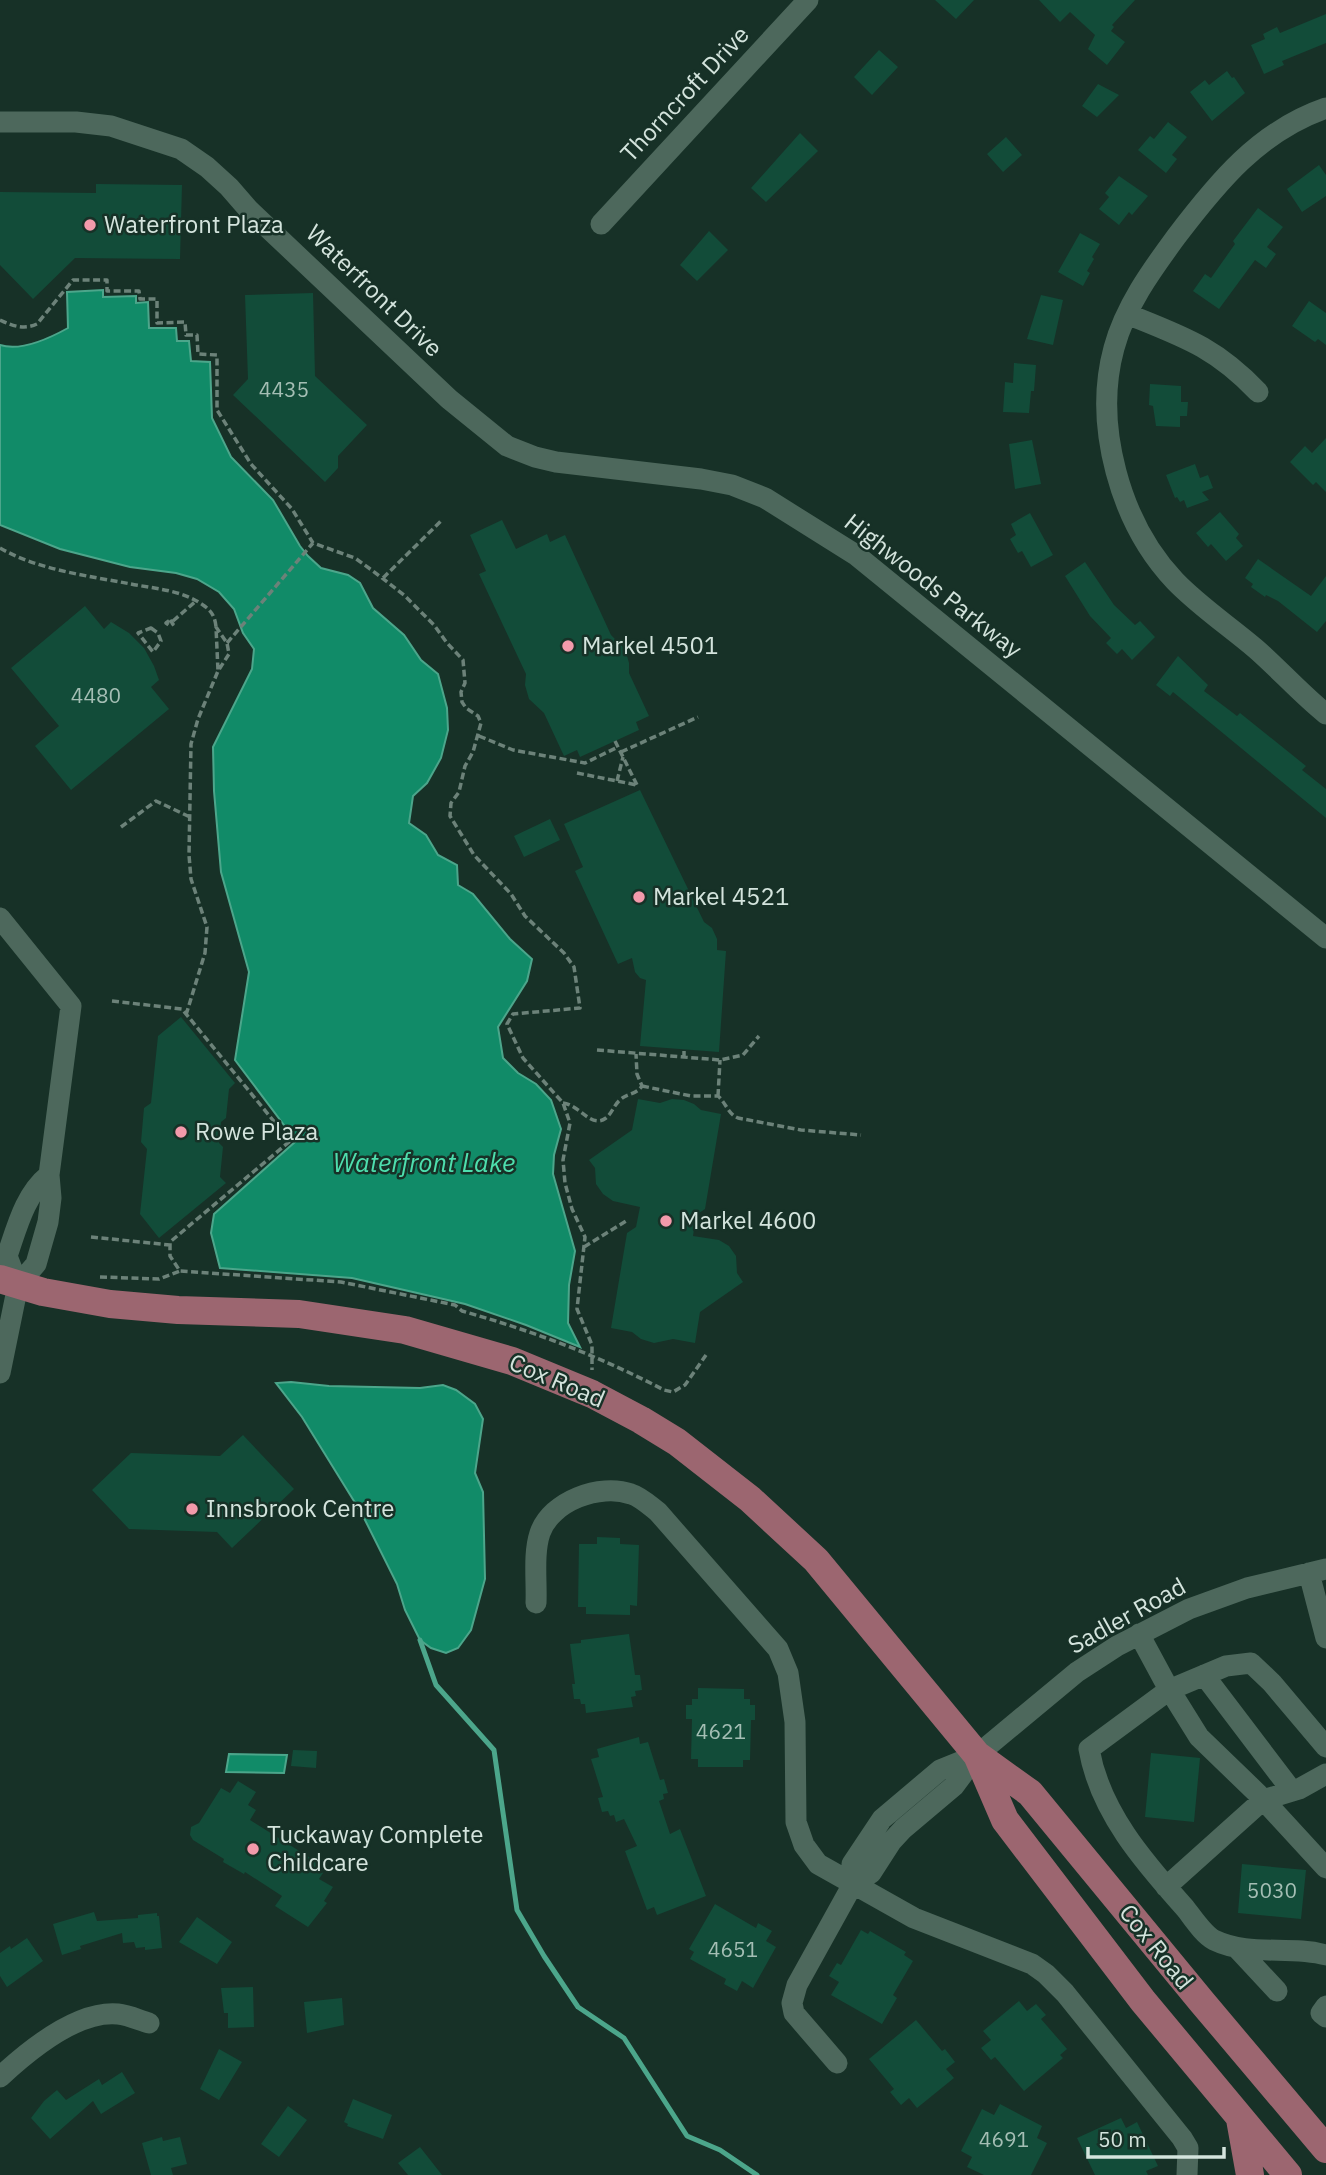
<svg xmlns="http://www.w3.org/2000/svg" width="1326" height="2175" font-family="'IBM Plex Sans',sans-serif">
	<style>
		.water { fill: #118b68; stroke: #4ca68b; stroke-width: 2 }
		.lines { fill: none; stroke-linecap: round; stroke-linejoin: round }
		.stream { stroke: #4ca68b; stroke-width: 5 }
		.building { fill: #124c39 }
		.path { stroke: #6c8279; stroke-width: 3.5; stroke-dasharray: 7 3.5; stroke-linecap: butt }
		.minor { stroke: #4d685c; stroke-width: 21 }
		.major { stroke: #9c6670; stroke-width: 28 }
		.poi-dot { fill: #f39aab; stroke: #173127; stroke-width: 2.5 }
		.labels { text-anchor: middle; stroke-width: 5; stroke-linejoin: round; paint-order: stroke }
		.number-label { font-size: 21px; fill: #a4beb4 }
		.street-label { font-size: 24px; fill: #d4e4dd; stroke: #173127 }
		.poi-label { font-size: 24px; fill: #d4e4dd; stroke: #173127; text-anchor: start }
		.water-label { font-size: 26px; font-style: italic; fill: #4edfae; stroke: #173127 }
	</style>
	<rect width="100%" height="100%" fill="#173127"/>
	<path class="water" d="M103,290v7l33,-1v7l12,-1 1,26h27l1,13h12l2,20 19,1 2,56 19,39 42,43 27,46 8,10 13,12 27,7 12,8 13,25 31,27 17,25 17,14 9,34 1,22 -7,28 -14,25 -14,13 -4,27 17,12 12,20 19,10 1,20 15,9 37,45 22,20 -5,22 -29,46 5,31 15,15 18,11 15,16 10,29 -7,26 -1,19 22,77 -6,34 -1,38 12,24 -54,-22 -61,-21 -113,-26 -132,-10 -9,-35 3,-19 82,-73 -61,-81 14,-88 -28,-100 -7,-81 -1,-44 39,-78 2,-20 -11,-16 -9,-24 -15,-17 -22,-13 -21,-6 -46,-6 -70,-18 -60,-24v-180c21,7 50,-7 68,-17l-1,-36z
		M291,1382l38,4 91,2 23,-3 13,5 19,14 8,15 -8,54 8,19 2,87 -14,51 -13,18 -12,5 -15,-5 -11,-8 -15,-30 -8,-26 -35,-70 -60,-97 -26,-34z
		M229,1754l58,1 -3,18 -58,-1z"/>
	<g class="lines">
		<path class="stream" d="M420,1640l16,45 58,65 23,160 27,46 34,51 46,31 63,98 33,14 37,25"/>
	</g>
	<path class="building" d="M935,0h39l-18,19z
		M1039,0h96l-23,25 2,2 -3,4 14,11 -18,23 -19,-16 7,-14 -25,-23 -10,10z
		M1326,14v29l-44,18 2,4 -20,9 -13,-29 14,-6 -2,-5 14,-7 3,6z
		M879,50l19,17 -26,28 -18,-18z
		M1227,71l5,7 2,-1 11,16 -33,28 -22,-29 15,-12 4,5z
		M1098,84l21,11 -22,22 -15,-11z
		M1168,122l19,15 -15,18 5,4 -11,14 -28,-23 12,-14 4,3z
		M800,133l18,18 -52,51 -15,-14z
		M1006,137l16,18 -19,17 -16,-18z
		M1319,165l7,10v21l-24,16 -15,-23z
		M1119,176l29,20 -16,19 -3,-3 -10,13 -20,-16 10,-12 -4,-4z
		M96,184l86,1 -2,74 -105,-1 -42,41 -33,-34v-73l96,1z
		M1258,208l25,19 -16,20 9,7 -10,14 -11,-8 -36,49 -26,-18 12,-17 6,4 24,-34 -2,-3z
		M709,231l19,19 -31,31 -17,-16z
		M1080,233l20,11 -8,13 2,2 -7,12 3,2 -7,13 -25,-14z
		M313,293l2,83 52,49 -29,31v12l-13,14 -92,-87 15,-16 -3,-84z
		M1041,295l22,5 -10,45 -26,-6z
		M1309,301l17,12v32l-8,-6 -3,3 -23,-16z
		M1014,363l22,2 -2,26h-3l-2,22 -26,-1 2,-30 8,1z
		M1150,384l31,2v16h7l-1,14h-7v11l-24,-1 -3,-20 -4,-1z
		M1326,438v54l-10,-10 -3,3 -23,-23 15,-16 7,7z
		M1032,440l9,44 -26,5 -6,-45z
		M1195,464l5,14 8,-3 5,13 -11,4 7,8 -22,8 -3,-8 -4,2 -3,-5 -2,1 -9,-23z
		M1220,512l19,22 -3,4 7,8 -17,15 -15,-17 -3,3 -12,-14z
		M1030,513l23,42 -22,12 -9,-16 -4,2 -8,-14 6,-4 -5,-11z
		M502,520l14,29 31,-15 3,8 15,-7 46,100 14,14 4,14v10l20,43 -13,6 3,8 -59,27 -3,-7 -13,6 -20,-43 -15,-14 -4,-14 1,-11 -47,-100 7,-3 -16,-36z
		M1258,559l53,37 15,-20v45l-9,11 -39,-31 -12,-6 -1,2 -14,-10 2,-3 -8,-6z
		M1085,562l29,43 21,20 5,-4 15,16 -23,23 -10,-11 -5,5 -11,-11 5,-5 -21,-22 -25,-40z
		M85,606l19,23 7,-7 18,11 15,15 10,18 5,14 -8,7 18,22 -98,81 -36,-44 24,-20 -48,-58z
		M1178,656l30,29 -4,6 33,25 3,-3 66,53 -4,4 24,19v29l-153,-126 -3,4 -14,-11z
		M640,790l64,132 8,6 5,11v11l9,1 -7,101 -79,-6 6,-66 -6,-2 -5,-6 -3,-14 -14,6 -43,-93 8,-4 -19,-43z
		M550,819l10,21 -36,17 -10,-21z
		M181,1017l54,66 -6,6 -3,29 -5,4 -2,21 4,4 -3,30 6,6 -67,55 -19,-24 7,-65 -6,-7 3,-34 7,-5 7,-67z
		M638,1099l22,4 12,-4 12,1 10,4 7,6 20,4 -16,95 -9,6 -3,21 26,4 10,6 7,10 1,17 6,9 -43,30 -5,31 -22,-4 -19,4 -13,-4 -9,-7 -21,-4 16,-95 9,-6 4,-20 -27,-6 -10,-7 -7,-10 -1,-16 -6,-8 43,-30z
		M243,1435l51,54 -62,59 -15,-16 -88,-3 -37,-39 39,-37 89,3z
		M597,1537l23,1v6l19,1 -2,61 -7,-1v10l-44,-1v-7h-8l1,-63h18z
		M629,1634l6,41h5l2,15 -7,1 1,5 -5,1 2,10 -47,6 -1,-9h-4l-1,-5h-6l-2,-15h3l-5,-40 11,-1v-3z
		M698,1688l46,1v10h6v6h5v15h-4l-1,40h-7v7h-45v-8h-7l1,-40h-6v-14h6v-6h6z
		M639,1737l1,7 8,-2 12,38 4,-1 4,14 -5,1 1,5 -5,2 11,33 10,-5 26,67 -49,19 -3,-8 -7,3 -22,-59 12,-5 -13,-27 -8,3 -2,-7 -4,1 -2,-5 -6,1 -4,-14 5,-1 -12,-38 8,-2 -2,-8z
		M293,1750l24,1 -1,17 -25,-2z
		M1151,1753l49,5 -6,64 -49,-5z
		M238,1781l18,11 -8,13 8,5 -6,10 70,44 -3,5 6,4 -4,6 14,8 -9,14 3,2 -19,24 -33,-21 7,-10 -37,-24 -1,2 -21,-12 1,-3 -31,-19 -3,-5 1,-8 8,-4 22,-35 9,5z
		M1242,1864l64,6 -5,49 -63,-6z
		M715,1904l41,24 2,-5 14,8 -6,10 10,6 -23,41 -11,-7 -5,10 -13,-7 2,-5 -36,-20 4,-7 -5,-3z
		M94,1912l3,9 41,-3v-3l19,-2v3h2l3,32 -17,2v-3l-9,1 -2,-6 -11,1 -1,-10 -42,13 1,3 -19,6 -9,-31z
		M197,1917l35,25 -15,22 -38,-22z
		M861,1930l7,4 2,-3 36,21 -2,3 9,6 -20,34 4,3 -15,26 -51,-29 8,-13 -10,-6 8,-13 4,2z
		M27,1938l16,23 -36,26 -7,-11v-23l10,-7 1,3z
		M253,1987l1,40 -26,1v-15h-4l-3,-25z
		M342,1998l2,27 -37,8 -3,-31z
		M1019,2001l8,10 9,-7 10,11 -5,4 26,30 -7,6 3,3 -39,33 -29,-34 -4,3 -10,-12 10,-8 -8,-9z
		M916,2020l26,31 3,-2 10,13 -9,7 8,9 -37,30 -8,-10 -8,7 -11,-13 4,-3 -25,-30z
		M219,2049l23,13 -23,38 -19,-11z
		M122,2072l13,21 -34,21 -8,-13 -43,38 -19,-21 13,-17 13,-11 9,10 33,-21 3,6z
		M353,2099l39,16 -9,24 -36,-13 1,-2 -4,-2z
		M1000,2104l42,22 -5,12 10,5 -16,32h-47l-17,-8 5,-10 -11,-6 21,-42 12,6z
		M288,2106l19,14 -28,37 -18,-13z
		M1121,2118l5,10 11,-6 21,44 -12,5 2,4h-53l-18,-37z
		M162,2137l1,4 17,-4 7,27 -16,4 2,7h-22l-9,-32z
		M420,2147l22,28h-34l-10,-12z"/>
	<g class="lines">
		<path class="path" d="M0,320c13,6 24,10 37,4l36,-44h34v11h32l1,8h17v24l28,-1 1,13h11l1,19 19,1v55l34,54 41,45 21,34 42,15 18,13 31,24 30,30 13,18 16,17 2,23 -4,9 1,10 4,6 12,8 3,7 -8,29 -8,14 -6,26 -8,11 -1,13 24,39 37,39 14,22 39,37 10,14 6,41 -67,6 -6,10 16,34 40,45 7,20 -7,37 2,23 7,26 13,28 -8,72 15,36v25
			M0,548c38,22 89,28 131,36 25,5 51,6 72,21 9,6 12,12 13,22
			M383,578l58,-57
			M170,620l3,4 -3,2 -4,-3z
			M173,621l23,-20
			M151,628l7,5 3,8 -8,11 -15,-19z
			M227,643l86,-100
			M479,736l34,14 72,13 33,-16
			M615,741l22,44
			M621,752l77,-35
			M577,773l60,12
			M617,781l6,-24
			M121,827l35,-26 34,16
			M112,1001l70,8 108,132 -120,101v14l10,15 161,11 114,23 7,6c71,20 137,45 202,79l9,2 12,-7 21,-30
			M186,1015l19,-62 2,-26 -16,-48 -2,-24 2,-111 7,-25 20,-48 11,-17 -2,-11 -11,-16 2,44
			M597,1050l123,10 23,-5 16,-19
			M684,1058v-8
			M642,1086l49,10h27c8,7 10,18 20,22l63,12 60,5
			M718,1096l2,-36
			M563,1103c17,2 28,26 43,15 6,-5 8,-13 14,-18 7,-7 16,-5 22,-14l-5,-12 -1,-20
			M91,1237l79,8
			M584,1247l42,-26
			M100,1277l59,2 21,-8"/>
		<path class="minor" d="M1326,108c-67,23 -109,75 -150,129 -25,34 -51,70 -62,111 -21,77 6,175 61,233 24,25 54,45 81,68 24,21 45,45 70,65
			M0,122h76l35,4 70,23 26,18 22,20 20,23 200,189 58,47 28,11 21,5 145,17 31,6 33,13 91,57 470,383
			M601,224l207,-224
			M1127,314c57,23 88,33 131,78
			M0,918l71,88 -22,169 2,23 -3,24 -12,42 -18,21
			M18,1285l-11,-29c10,-29 18,-62 42,-81
			M0,1373l18,-88
			M1309,1573l17,65
			M536,1603c1,-22 -3,-49 4,-70 11,-32 60,-50 91,-39 10,3 19,12 27,18l120,137 10,24 7,49 1,100 8,23 14,19 96,54 118,46 14,10 19,19 117,145 6,10 -1,27
			M1139,1634l27,50 33,53 59,57 68,74
			M1204,1675l88,116
			M1326,1747l-54,-64 -21,-20 -25,3 -57,24 -80,59c11,63 55,113 96,159 8,10 18,26 29,32 35,17 76,5 112,15
			M853,1884l-1,-20 30,-45 58,-49 37,-15
			M1166,1887l97,-87 36,-11 27,-15
			M1237,1948l40,43
			M1326,2006l-5,7 5,4
			M837,2063l-43,-50 -2,-10 5,-18 56,-101 18,-11 20,-31 12,-13 51,-43 23,-31 100,-83 40,-26 72,-37 58,-21 79,-19
			M0,2077c28,-26 77,-67 118,-63 10,1 21,6 31,9"/>
		<path class="major" d="M0,1279l43,13 67,12 68,6 121,4 106,16 107,31 80,33 49,26 36,22 73,57 66,61 161,195 53,38 172,209 124,147
			M977,1755l28,65 138,181 145,174
			M1240,2119l10,56"/>
	</g>
	<g class="poi-dot">
		<circle cx="90" cy="225" r="7"/>
		<circle cx="568" cy="646" r="7"/>
		<circle cx="639" cy="897" r="7"/>
		<circle cx="181" cy="1132" r="7"/>
		<circle cx="666" cy="1221" r="7"/>
		<circle cx="192" cy="1509" r="7"/>
		<circle cx="253" cy="1849" r="7"/>
	</g>
	<g class="labels">
		<g class="number-label">
			<text x="284" y="397">4435</text>
			<text x="96" y="703">4480</text>
			<text x="721" y="1739">4621</text>
			<text x="1272" y="1898">5030</text>
			<text x="733" y="1957">4651</text>
			<text x="1004" y="2147">4691</text>
		</g>
		<g class="street-label">
			<text transform="translate(685 94) rotate(-47)" y="8">Thorncroft Drive</text>
			<text transform="translate(374 291) rotate(44)" y="8">Waterfront Drive</text>
			<text transform="translate(933 586) rotate(38)" y="8">Highwoods Parkway</text>
			<text transform="translate(557 1381) rotate(23)" y="8">Cox Road</text>
			<text transform="translate(1127 1616) rotate(-29)" y="8">Sadler Road</text>
			<text transform="translate(1156 1947) rotate(51)" y="8">Cox Road</text>
		</g>
		<g class="poi-label">
			<text x="104" y="233">Waterfront Plaza</text>
			<text x="582" y="654">Markel 4501</text>
			<text x="653" y="905">Markel 4521</text>
			<text x="195" y="1140">Rowe Plaza</text>
			<text x="680" y="1229">Markel 4600</text>
			<text x="206" y="1517">Innsbrook Centre</text>
			<text x="267" y="1843">Tuckaway Complete<tspan x="267" dy="28">Childcare</tspan></text>
		</g>
		<g class="water-label">
			<text x="424" y="1172">Waterfront Lake</text>
		</g>
	</g>
	<path d="M1088 2147v10h136v-10" fill="none" stroke="#d4e4dd" stroke-width="3.5"/>
	<text x="1098" y="2147" font-size="21" fill="#d4e4dd" stroke="#173127" stroke-width="5" paint-order="stroke">50 m</text>
</svg>
